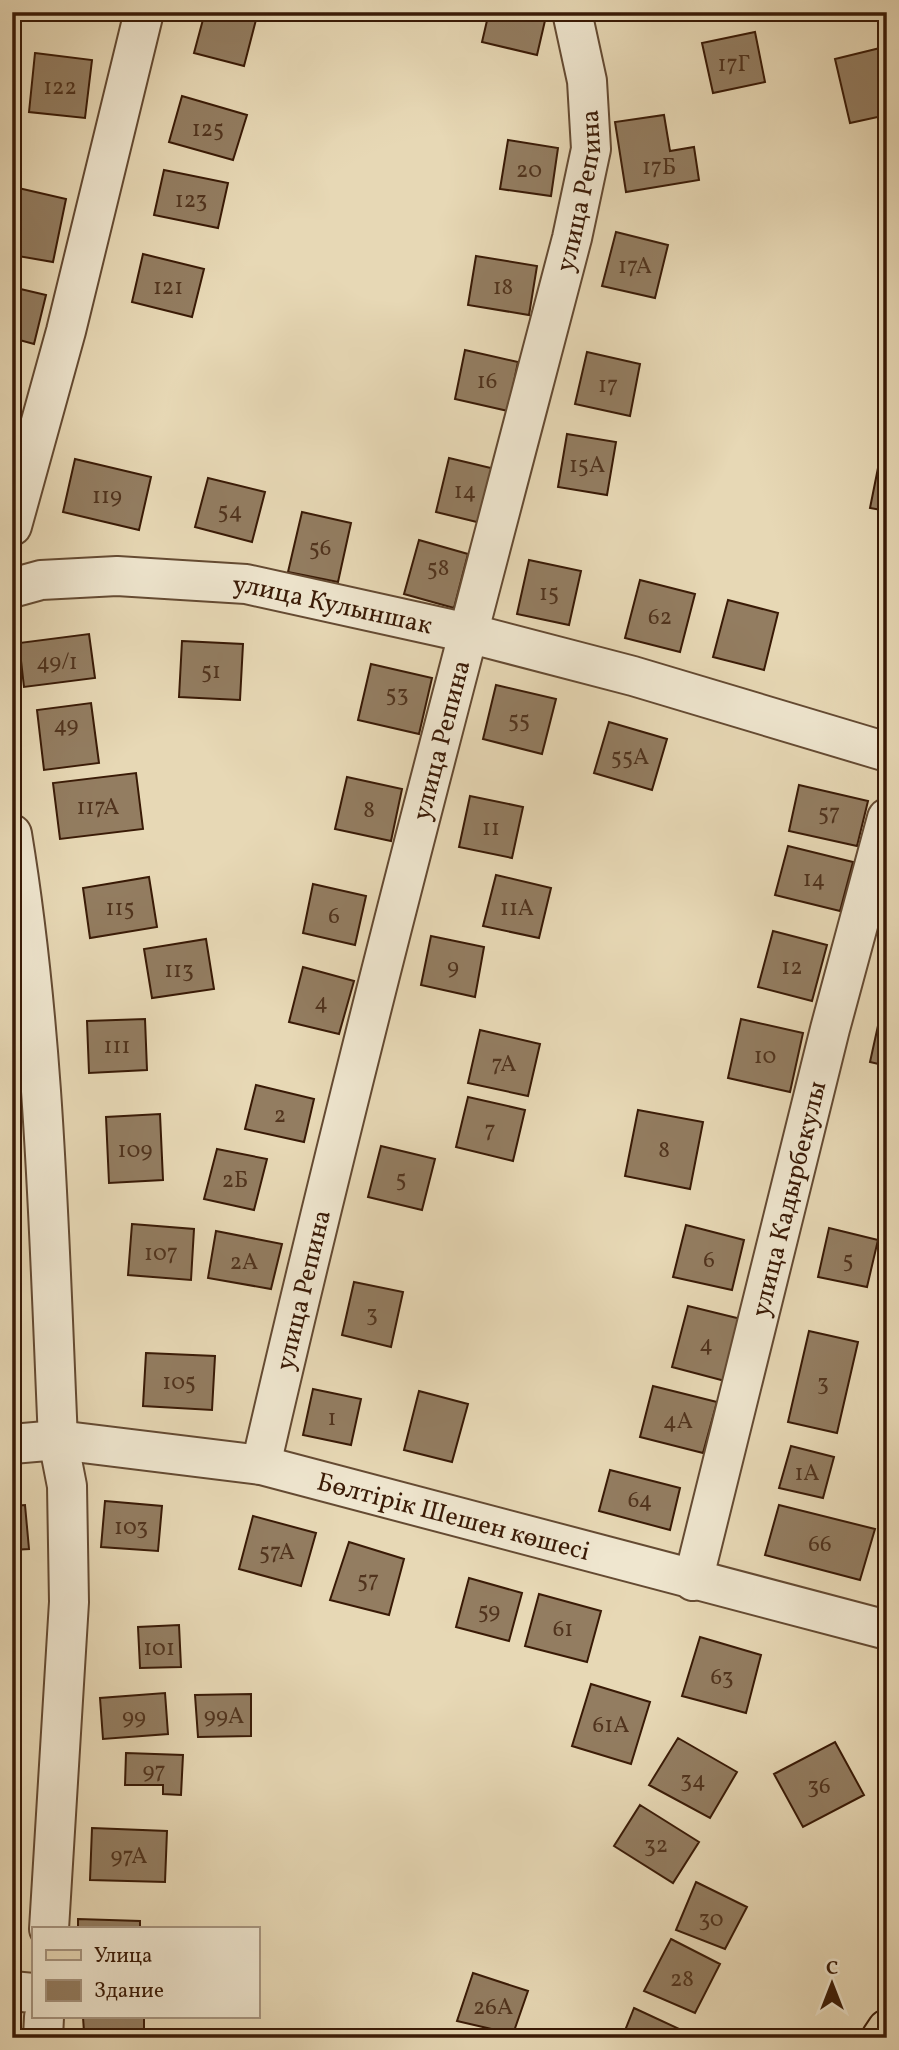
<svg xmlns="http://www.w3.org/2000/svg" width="899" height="2050" font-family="Vollkorn,serif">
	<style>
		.building { fill: #937d61; stroke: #391a06; stroke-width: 2 }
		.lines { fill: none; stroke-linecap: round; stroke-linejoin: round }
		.minor-casing { stroke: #644a32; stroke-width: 42 }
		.major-casing { stroke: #391a06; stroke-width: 42 }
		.minor { stroke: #efe6cf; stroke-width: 38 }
		.major { stroke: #e7d8b5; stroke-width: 38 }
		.labels { text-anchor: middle; stroke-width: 6; stroke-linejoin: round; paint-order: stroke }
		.number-label { font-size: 23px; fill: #50331d }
		.street-label { font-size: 26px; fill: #391a06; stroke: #efe6cf }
	</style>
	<rect width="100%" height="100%" fill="#e7d8b5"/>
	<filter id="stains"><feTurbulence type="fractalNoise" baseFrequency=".00286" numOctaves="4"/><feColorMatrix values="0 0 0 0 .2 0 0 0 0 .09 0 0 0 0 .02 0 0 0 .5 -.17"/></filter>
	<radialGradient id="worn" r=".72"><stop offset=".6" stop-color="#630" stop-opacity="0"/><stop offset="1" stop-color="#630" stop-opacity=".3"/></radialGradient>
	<path class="building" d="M205,12h53l-14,54 -50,-13z
		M489,12h58l-10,43 -55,-13z
		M812,12h33l-33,6z
		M755,32l10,50 -52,11 -11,-50z
		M880,48l7,26v41l-37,8 -15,-64z
		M35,53l57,7 -7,58 -56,-6z
		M182,96l65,19 -14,45 -64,-18z
		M664,115l6,36 24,-4 5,33 -73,12 -11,-70z
		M508,140l50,8 -7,48 -51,-7z
		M164,170l64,13 -10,45 -64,-13z
		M14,187l52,12 -13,63 -41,-7z
		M616,232l52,13 -13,53 -53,-12z
		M143,254l61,15 -12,48 -60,-15z
		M476,256l61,10 -8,49 -61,-10z
		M12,287l34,8 -12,49 -22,-6z
		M465,350l53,12 -10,49 -53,-12z
		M587,352l53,12 -10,52 -55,-12z
		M567,434l49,8 -9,53 -49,-8z
		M883,443l4,1v67l-17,-3z
		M449,458l46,11 -14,54 -45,-11z
		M75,459l76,18 -12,53 -76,-18z
		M208,478l57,14 -13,50 -57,-15z
		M302,512l49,11 -13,59 -50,-10z
		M419,540l49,14 -14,54 -50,-14z
		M529,560l52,11 -12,54 -52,-11z
		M640,580l55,14 -15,58 -55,-14z
		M728,600l50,13 -14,57 -51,-13z
		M89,634l6,44 -71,9 -5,-44z
		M182,641l61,3 -3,56 -61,-3z
		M371,664l61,14 -13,56 -61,-14z
		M496,685l60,14 -14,55 -59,-15z
		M91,703l8,60 -55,7 -7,-60z
		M609,722l58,17 -15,51 -58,-17z
		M136,773l7,56 -83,10 -7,-56z
		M347,777l55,12 -11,52 -56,-12z
		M799,785l69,16 -11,45 -68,-15z
		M470,796l53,11 -11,51 -53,-11z
		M788,846l65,16 -13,49 -65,-16z
		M496,875l55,13 -12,50 -56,-12z
		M149,877l8,50 -67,11 -7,-50z
		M313,884l53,12 -11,49 -52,-12z
		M773,931l54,14 -15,56 -54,-14z
		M431,936l53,11 -9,50 -54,-12z
		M206,939l8,50 -62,9 -8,-49z
		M303,967l51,14 -15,53 -50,-12z
		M883,1003l4,1v62l-17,-4z
		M145,1019l2,51 -58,3 -2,-52z
		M741,1019l62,14 -13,59 -62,-14z
		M480,1030l60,14 -12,52 -60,-13z
		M256,1085l58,14 -10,43 -59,-13z
		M468,1097l57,13 -12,51 -57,-14z
		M638,1110l65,12 -13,67 -65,-13z
		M160,1114l3,66 -54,3 -3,-66z
		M381,1146l54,13 -13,51 -54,-13z
		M217,1149l50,10 -13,51 -50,-11z
		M132,1224l62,5 -3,51 -63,-5z
		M686,1225l58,15 -12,50 -59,-13z
		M829,1228l49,12 -11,47 -49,-10z
		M216,1231l66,13 -11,45 -63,-11z
		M354,1282l49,10 -12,55 -49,-12z
		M688,1306l53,13 -16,62 -53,-14z
		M809,1331l49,11 -21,91 -49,-11z
		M12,1347h2l5,56h-7z
		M146,1353l69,3 -3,54 -69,-4z
		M653,1386l64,16 -14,51 -63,-16z
		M313,1389l48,10 -10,46 -48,-10z
		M419,1391l49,13 -16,58 -48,-12z
		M791,1446l43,11 -11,41 -44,-10z
		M610,1470l70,18 -10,42 -71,-19z
		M105,1501l57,5 -4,45 -57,-4z
		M25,1505l4,44 -17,1v-44z
		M779,1505l96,24 -15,51 -95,-25z
		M253,1516l63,17 -15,53 -62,-17z
		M349,1542l55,17 -15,56 -59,-15z
		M12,1569h9v33h-9z
		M469,1578l53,15 -13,48 -53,-14z
		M539,1594l62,17 -14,51 -62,-16z
		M179,1625l2,42 -41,1 -2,-41z
		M700,1637l61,18 -15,58 -64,-17z
		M591,1684l59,18 -19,62 -59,-18z
		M165,1693l3,41 -65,5 -3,-41z
		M251,1694v42l-53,1 -3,-42z
		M678,1738l59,34 -27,46 -61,-33z
		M835,1742l29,53 -61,32 -29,-53z
		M126,1753l57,2 -2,40 -18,-1v-9h-38z
		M640,1805l59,37 -26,41 -59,-37z
		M92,1828l75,3 -2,51 -75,-2z
		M696,1882l51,25 -22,42 -49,-19z
		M78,1919l62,2v8h-62z
		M671,1939l49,25 -25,49 -51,-22z
		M473,1973l55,18 -15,43 -56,-13z
		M634,2008l56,26 -1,4h-67z
		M83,2017h61v14l-60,1z"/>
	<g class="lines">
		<g class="minor-casing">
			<g id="minor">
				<path d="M12,526l54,-195 78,-319"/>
				<path id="s1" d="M12,588l29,-8 76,-4 129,8 222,49 165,43 254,76"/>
				<path d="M12,834c33,200 37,404 46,606l9,46 2,116 -20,327"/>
				<path id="s2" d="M12,1444l46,-4 203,25 626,165"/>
				<path id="s3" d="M261,1465c95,-412 204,-819 311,-1227l19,-89 -4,-68 -15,-69"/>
				<path id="s4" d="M693,1581l137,-552 57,-211"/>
				<path d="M12,1991l21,2"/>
				<path d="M43,2038l1,-21"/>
			</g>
		</g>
		<g class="major-casing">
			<path id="major" d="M881,2038l6,-9"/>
		</g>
		<use href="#minor" class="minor"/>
		<use href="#major" class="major"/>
	</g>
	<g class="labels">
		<g class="number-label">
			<text x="734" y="71">17Г</text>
			<text x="60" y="94">122</text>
			<text x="208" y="136">125</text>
			<text x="659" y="174">17Б</text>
			<text x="529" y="177">20</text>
			<text x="191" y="207">123</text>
			<text x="635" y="273">17А</text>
			<text x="168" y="294">121</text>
			<text x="503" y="294">18</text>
			<text x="487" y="388">16</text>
			<text x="608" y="392">17</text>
			<text x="587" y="472">15А</text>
			<text x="465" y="498">14</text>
			<text x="107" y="503">119</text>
			<text x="230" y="518">54</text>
			<text x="320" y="555">56</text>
			<text x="438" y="575">58</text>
			<text x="549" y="600">15</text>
			<text x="660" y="624">62</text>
			<text x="57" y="669">49/1</text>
			<text x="211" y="678">51</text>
			<text x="397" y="701">53</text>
			<text x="519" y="727">55</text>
			<text x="66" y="732">49</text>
			<text x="630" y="764">55А</text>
			<text x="98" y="814">117А</text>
			<text x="369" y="817">8</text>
			<text x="829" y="820">57</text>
			<text x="491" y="835">11</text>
			<text x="814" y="886">14</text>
			<text x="120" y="915">115</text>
			<text x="517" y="915">11А</text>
			<text x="334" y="923">6</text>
			<text x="453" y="974">9</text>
			<text x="792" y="974">12</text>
			<text x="179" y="977">113</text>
			<text x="321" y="1009">4</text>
			<text x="117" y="1053">111</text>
			<text x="765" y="1063">10</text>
			<text x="504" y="1071">7А</text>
			<text x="280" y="1122">2</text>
			<text x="490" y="1137">7</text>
			<text x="135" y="1157">109</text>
			<text x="664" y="1157">8</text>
			<text x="401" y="1186">5</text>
			<text x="235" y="1187">2Б</text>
			<text x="161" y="1260">107</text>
			<text x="709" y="1267">6</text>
			<text x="848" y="1267">5</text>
			<text x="244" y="1269">2А</text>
			<text x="372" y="1321">3</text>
			<text x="706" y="1351">4</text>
			<text x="179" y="1389">105</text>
			<text x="823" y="1390">3</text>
			<text x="332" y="1425">1</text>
			<text x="678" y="1428">4А</text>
			<text x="807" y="1480">1А</text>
			<text x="640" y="1507">64</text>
			<text x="131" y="1534">103</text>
			<text x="820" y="1551">66</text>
			<text x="277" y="1559">57А</text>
			<text x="368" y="1587">57</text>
			<text x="489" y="1618">59</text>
			<text x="563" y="1636">61</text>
			<text x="159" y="1655">101</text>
			<text x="722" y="1684">63</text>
			<text x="224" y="1723">99А</text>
			<text x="134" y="1724">99</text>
			<text x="611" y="1732">61А</text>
			<text x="154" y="1778">97</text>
			<text x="693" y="1787">34</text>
			<text x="819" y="1793">36</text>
			<text x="656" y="1852">32</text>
			<text x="129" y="1863">97А</text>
			<text x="711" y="1926">30</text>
			<text x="682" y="1986">28</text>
			<text x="493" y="2014">26А</text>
		</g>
		<g class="street-label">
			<text dy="9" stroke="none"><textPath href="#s3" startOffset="1314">улица Репина</textPath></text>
			<text dy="9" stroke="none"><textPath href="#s1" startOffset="324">улица Кулыншак</textPath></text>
			<text dy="9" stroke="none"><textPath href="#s3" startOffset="747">улица Репина</textPath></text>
			<text dy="9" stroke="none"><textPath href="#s4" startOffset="394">улица Кадырбекулы</textPath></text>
			<text dy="9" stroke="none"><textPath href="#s3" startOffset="180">улица Репина</textPath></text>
			<text dy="9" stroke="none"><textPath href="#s2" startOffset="450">Бөлтірік Шешен көшесі</textPath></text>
		</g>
	</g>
	<rect width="899" height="2050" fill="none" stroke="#e7d8b5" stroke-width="42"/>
	<rect x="14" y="14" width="871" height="2022" fill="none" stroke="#391a06" stroke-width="3.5"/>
	<rect x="21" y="21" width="857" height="2008" fill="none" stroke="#391a06" stroke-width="2"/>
	<rect x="32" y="1927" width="228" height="91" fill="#efe6cf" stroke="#a6947f" stroke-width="2"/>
	<rect x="46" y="1950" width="35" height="10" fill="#e7d8b5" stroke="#a6947f" stroke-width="2"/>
	<text x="94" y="1962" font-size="21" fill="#391a06">Улица</text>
	<rect x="46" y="1980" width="35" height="21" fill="#937d61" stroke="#a6947f" stroke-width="2"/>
	<text x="94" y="1997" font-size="21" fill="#391a06">Здание</text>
	<g transform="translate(832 1984)" stroke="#efe6cf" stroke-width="5" paint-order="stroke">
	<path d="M0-5L12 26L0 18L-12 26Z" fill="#391a06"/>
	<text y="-10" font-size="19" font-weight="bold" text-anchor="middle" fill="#391a06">С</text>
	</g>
	<rect width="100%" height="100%" filter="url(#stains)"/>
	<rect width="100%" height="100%" fill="url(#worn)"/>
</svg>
